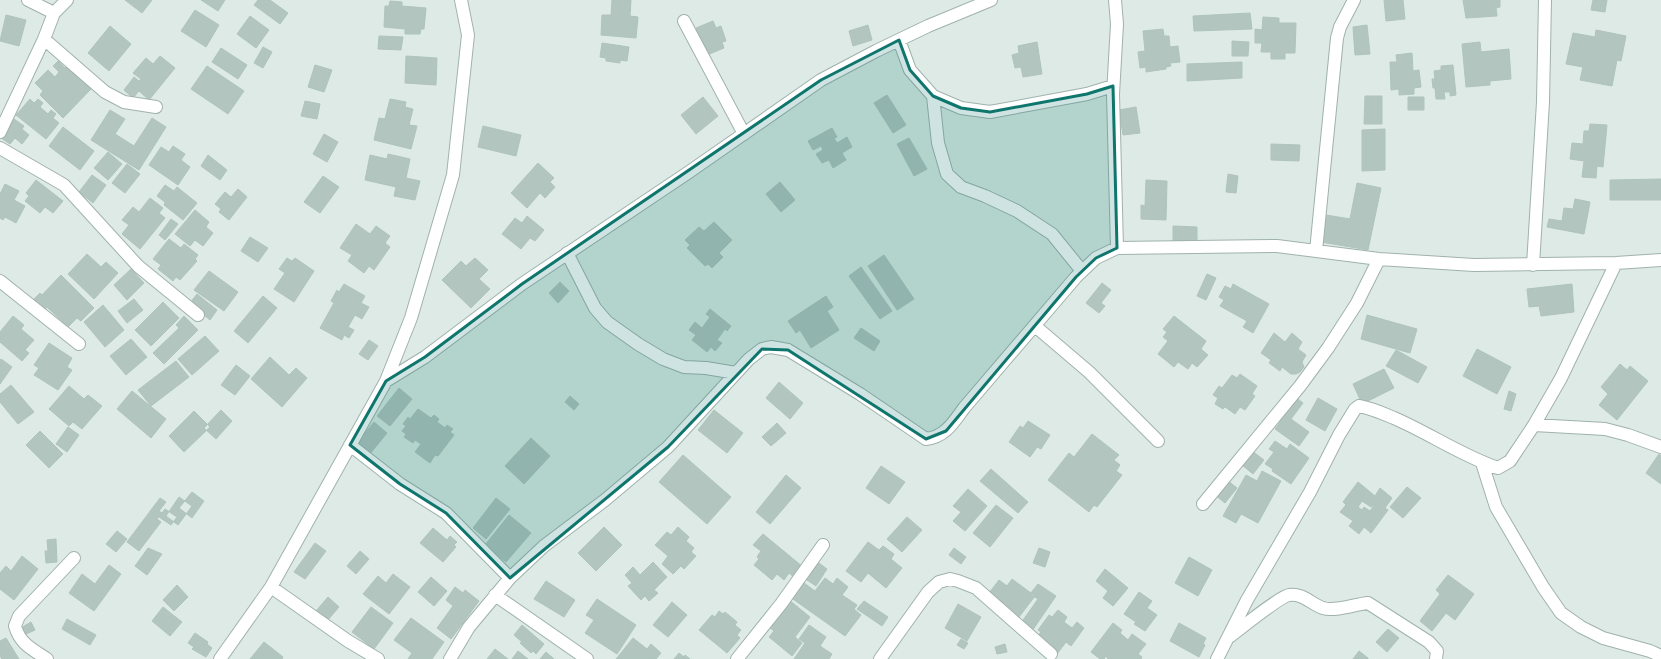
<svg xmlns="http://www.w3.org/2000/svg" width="1661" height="659" font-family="'Exo 2',sans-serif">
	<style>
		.building { fill: #b2c5be; stroke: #afc4bd; fill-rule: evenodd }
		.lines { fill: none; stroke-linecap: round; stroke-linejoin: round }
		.minor-casing { stroke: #a0b2ad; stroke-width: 14 }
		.minor { stroke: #fff; stroke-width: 12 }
		.marked { fill: #0f766e; fill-opacity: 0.2; stroke: #0f766e; stroke-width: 3; stroke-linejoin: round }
	</style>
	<rect width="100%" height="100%" fill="#ddeae5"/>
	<path class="building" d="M125,0h27l-10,13z
		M201,0h24l-7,11z
		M258,0h12l18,13 -8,11 -26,-19z
		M612,0h19l-1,16 8,1 -2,21 -35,-3 1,-20h9z
		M1384,0h19l2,19 -19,2z
		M1463,0h37v7l-4,1 1,8 -31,2z
		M1593,0h14l-2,12 -14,-2z
		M390,1l12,1v4l24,2 -2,21h-3l-1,5h-15v-5l-21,-2 1,-21h4z
		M195,10l24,15 -13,22 -25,-16z
		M1250,13l2,16 -58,2 -1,-15z
		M6,15l20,5 -7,26 -19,-5z
		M250,16l19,14 -13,18 -19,-14z
		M1263,17l16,1v5h17l-1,30h-10v6h-14v-7h-10l1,-9h-7v-14l7,1z
		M713,21l3,7 5,-2 5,15 -4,1 2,6 -17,7 -11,-27z
		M868,25l4,15 -19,6 -4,-15z
		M1367,25l3,29 -15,1 -2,-28z
		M110,26l21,18 -22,27 -21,-18z
		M1163,29l1,7h5l1,11 8,-1 2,16 -10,1 1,3 -5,1v2l-20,3v-5l-6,1 -2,-16 7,-1 -2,-20z
		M1596,30l30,6 -5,25 -4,-1 -5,26 -32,-6 3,-13 -17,-3 7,-31 22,4z
		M379,36l24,1 -2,13 -23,-1z
		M1232,41l17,1 -1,14h-16z
		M1037,42l5,32 -19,3 -2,-10 -6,1 -3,-13 7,-2 -1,-7z
		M1480,42l1,10 28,-3 2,30 -21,2v4l-24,2 -4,-43z
		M602,43l27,4 -2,14 -7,-1v3l-14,-2v-3l-6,-1z
		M263,47l9,5 -9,16 -9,-5z
		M221,48l26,17 -9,14 -26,-17z
		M1412,53l1,18 6,-1 2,17 -7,1v6l-15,1v-6l-8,1 -1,-28h7l-1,-7z
		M160,56l15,12 -26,32 -10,-9 -6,7 -9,-8 10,-13 5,4 2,-2 -8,-6 13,-15 7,6z
		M406,56l31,2 -1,27 -31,-2z
		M58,61l7,7 3,-3 24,23 -29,30 -23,-23 3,-4 -8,-8 13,-13 7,7 4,-5 -6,-6z
		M1242,62v16l-55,3v-17z
		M315,65l17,5 -8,22 -16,-5z
		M1453,65l3,30 -6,1v-4h-6l1,7h-9l-1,-11h-2l-1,-9h3l-1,-8 7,-1v-4z
		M207,66l37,25 -16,23 -37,-25z
		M887,95l19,30 -13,8 -19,-30z
		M1365,96h17v28h-18z
		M703,97l15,19 -22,18 -15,-19z
		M1408,97h16v13h-16z
		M30,99l4,4 4,-4 5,4 -3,4 8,7 3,-4 5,4 -3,4 6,5 -13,16 -30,-24z
		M390,99l16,3 -1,5 8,2 -4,16 8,1 -6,23 -37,-9 5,-22 6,1z
		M305,101l15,3 -3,15 -16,-3z
		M1136,107l4,26 -17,2 -4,-25z
		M110,110l15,9 -10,15 19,12 18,-28 14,9 -27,43 -48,-30z
		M14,119l10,7 -2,3 7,6 -7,9 -7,-6 -5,6 -9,-6z
		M1590,124l17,1 -4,42 -6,-1 -1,12 -14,-1 2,-16 -14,-2 2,-16 11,1 1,-13h5z
		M483,126l38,9 -5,21 -38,-9z
		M63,127l31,24 -14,19 -31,-24z
		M832,128l5,9 -3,1 3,5 10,-6 5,10 -10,6 4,7 -13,8 -4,-8 -7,3 -6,-9 7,-4 -2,-4 -8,4 -5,-9z
		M1385,129v41l-23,1v-41z
		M324,134l14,8 -11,20 -14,-8z
		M909,138l18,31 -13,7 -17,-32z
		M1271,144l29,1 -1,16 -28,-1z
		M173,146l12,8 -4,6 9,7 -12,18 -29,-20 12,-18 8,5z
		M108,152l14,12 -14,16 -14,-12z
		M388,154l22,5 -4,19 14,3 -5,19 -21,-4 2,-9 -31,-7 5,-25 17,4z
		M208,155l19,15 -7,10 -19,-14z
		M538,163l16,15 -4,4 5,5 -10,11 -5,-5 -13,15 -16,-15z
		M127,164l13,10 -15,19 -13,-10z
		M1228,174l10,2 -2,17 -10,-1z
		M92,175l14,10 -13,18 -14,-11z
		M323,176l16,11 -19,26 -16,-11z
		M1661,179v21h-51v-20z
		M36,180l27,21 -10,12 -8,-6 -5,6 -15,-12 4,-5 -3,-3z
		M1146,180l21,1 -1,39 -25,-1v-14l4,1z
		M780,182l15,18 -14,12 -15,-18z
		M1357,183l24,5 -13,62 -47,-8 5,-27 24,4z
		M5,184l14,7 -5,9 11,6 -9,17 -11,-6 -2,3 -3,-2v-24z
		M165,185l9,6 3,-4 20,16 -14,17 -19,-15 1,-3 -8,-6z
		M238,189l9,8 -18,23 -10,-8 2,-3 -6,-5 10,-12 6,5z
		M150,198l13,10 -4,5 6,5 -25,31 -18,-15 7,-9 -7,-5 11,-13 6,5z
		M1575,199l15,3 -6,32 -37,-7 2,-8 13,2 2,-13 9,1z
		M195,210l14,12 -3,5 7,6 -10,13 -8,-6 -5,6 -15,-12z
		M527,216l17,14 -9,11 -5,-3 -9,11 -19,-15 13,-16 7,5z
		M171,219l7,5 -13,16 -6,-5z
		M714,222l18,18 -13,13 4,4 -11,11 -4,-4 -3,2 -18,-18 3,-3 -5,-5 14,-13 5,4z
		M356,224l14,10 6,-8 14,10 -5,7 5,4 -16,23 -5,-4 -5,7 -16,-12 4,-6 -12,-7z
		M1173,226l24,1v16h-24z
		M250,237l18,11 -10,14 -17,-11z
		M169,239l12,9 3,-4 14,11 -3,4 2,2 -17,19 -4,-3 -3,4 -15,-12 3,-4 -8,-6z
		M87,254l14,13 5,-5 12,11 -24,26 -26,-25z
		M884,255l30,44 -17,11 -29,-44z
		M287,258l5,3 3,-3 19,13 -20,31 -20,-13 11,-16 -6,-4z
		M475,258l13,12 -9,9 11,10 -19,19 -29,-28 19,-19 5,5z
		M861,267l31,44 -12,8 -31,-43z
		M131,269l13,14 -17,17 -13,-15z
		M209,271l29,21 -14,19 -30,-21z
		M1207,274l9,4 -10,22 -9,-4z
		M61,275l33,33 -13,13 -4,-3 -9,9 -21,-20 -4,5 -11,-11 8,-8 2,2z
		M560,282l9,9 -11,12 -9,-10z
		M1102,283l9,7 -10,13 4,3 -6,7 -13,-10z
		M344,284l21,12 -4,7 8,4 -7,12 -7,-4 -7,12 6,3 -5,8 -5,-3 -2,5 -22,-12 14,-25 -3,-2 6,-11 2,2z
		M1233,284l36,20 -16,29 -10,-6 4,-6 -27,-15 4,-6 -5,-3 6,-11 6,3z
		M1572,284l2,28 -33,4 -2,-10 -10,1 -2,-18z
		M197,294l20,16 -7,10 -20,-17z
		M263,296l14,12 -29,35 -14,-12z
		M826,296l7,11 -6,4 12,19 -28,18 -11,-18 -4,3 -8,-12z
		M134,299l9,11 -16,13 -9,-12z
		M163,302l16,16 -28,28 -16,-16z
		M103,305l21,25 -19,17 -21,-25z
		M710,309l21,17 -4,5 -2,-2 -8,11 5,3 -7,8 -4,-4 -4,5 -15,-12 4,-5 -7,-5 6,-8 7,6 8,-11 -4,-3z
		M1367,315l50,14 -7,24 -49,-14z
		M13,316l11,9 -3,4 13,11 -9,10 4,3 -7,8 -22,-19v-10z
		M184,316l14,14 -34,34 -11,-11 26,-25 -3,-3z
		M1174,316l32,25 -5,8 7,6 -11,12 -5,-4 -4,6 -10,-7 -4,5 -16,-13 10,-13 -5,-4 4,-5 -4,-3z
		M861,328l19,13 -6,10 -20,-13z
		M1274,333l11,9 7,-9 10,9 -4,7 8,6 -4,7 2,5 -4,5 -4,2h-5l-9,-7 -2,4 -11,-8 2,-3 -10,-7z
		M205,336l14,15 -27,24 -14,-16z
		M131,339l16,18 -21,18 -16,-19z
		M369,340l9,6 -10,14 -9,-6z
		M49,343l23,15 -5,9 5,3 -14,20 -24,-15 5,-7 -5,-3z
		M1477,349l34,18 -14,27 -34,-18z
		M1396,350l31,17 -9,16 -32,-17z
		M270,357l19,18 7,-7 11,10 -25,29 -31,-28z
		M1,359l11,8 -12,17v-24z
		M176,361l13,16 -38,29 -13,-16z
		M1620,364l7,6 3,-4 18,15 -31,39 -18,-15 9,-11 -7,-7z
		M236,365l14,11 -15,19 -14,-10z
		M1384,369l10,19 -32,16 -9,-20z
		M1240,374l17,12 -5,8 3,2 -10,14 -5,-3 -5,7 -10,-7 -2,2 -8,-5 3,-6 -5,-3 6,-9 3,2 10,-13 5,3z
		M779,382l24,21 -13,16 -24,-21z
		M11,385l23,27 -16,12 -18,-22v-8z
		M69,386l15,13 4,-4 14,11 -20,23 -9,-7 -4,4 -20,-17z
		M399,388l13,11 -22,27 -13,-10z
		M132,391l34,28 -15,19 -34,-29z
		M1509,391l7,3 -5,17 -7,-2z
		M570,396l9,8 -5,6 -9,-8z
		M1294,396l9,7 -12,16 18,13 -10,14 -24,-17 6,-8 -3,-2z
		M1318,398l19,11 -12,22 -19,-11z
		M418,409l13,9 3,-3 5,4 -2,3 8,6 2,-3 6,4 -3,3 4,3 -16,21 -3,-1 -5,8 -15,-11 6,-8 -6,-4 -2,3 -9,-6 2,-3 -4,-3 4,-5 -3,-2 5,-7 2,2z
		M221,410l11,11 -16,18 -12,-11z
		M714,410l29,23 -16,20 -29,-23z
		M194,411l16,16 -26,25 -15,-16z
		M1028,421l22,14 -9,14 -4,-2 -7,10 -21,-15 11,-16 3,2z
		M374,422l13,11 -18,22 -13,-11z
		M777,423l9,10 -15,13 -9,-9z
		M68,427l11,8 -12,17 -11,-8z
		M40,431l23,23 -14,14 -23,-23z
		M1092,434l27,21 -5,5 6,5 -4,6 6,4 -25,32 -3,-2 -5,7 -41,-32 21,-27 5,4z
		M531,438l19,18 -26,28 -19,-18z
		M1275,441l12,8 3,-5 19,14 -18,26 -19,-13 1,-2 -8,-5 9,-12 -5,-3z
		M1252,451l12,9 -11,14 -11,-9z
		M1659,454l2,2v28l-15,-11z
		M683,455l48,42 -24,27 -48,-42z
		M881,466l24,16 -16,22 -23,-16z
		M991,469l37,33 -10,11 -38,-32z
		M1262,471l19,10 -23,42 -17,-9 -5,9 -13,-7 23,-41 11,6z
		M786,475l15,13 -31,36 -14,-12z
		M1227,480l10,8 -12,15 -10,-8z
		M1358,482l17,14 5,-8 12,10 -7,10 3,2 -17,23 -7,-6 -5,7 -10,-8 4,-5 -13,-9 6,-7 -3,-3zM1362,501l9,6 4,-3 -5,7 -6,-4 -2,3 -4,-3z
		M1407,487l14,11 -18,20 -13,-11z
		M968,489l19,17 -22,25 -12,-10 8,-9 -8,-6z
		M192,492l12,9 -12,17 -13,-10z
		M179,497l13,9 -14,19 -12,-9z
		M160,498l6,4 -7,9 3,2 -5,6 4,3 -22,29 -12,-9z
		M496,498l14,11 -24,30 -13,-11z
		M996,505l17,13 -23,29 -17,-14z
		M165,509l12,8 -6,8 -12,-8z
		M509,515l22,18 -25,29 -21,-17z
		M907,517l15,13 -20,22 -15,-13z
		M604,527l18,18 -26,26 -18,-18z
		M678,527l11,10 -3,4 8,7 -3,4 5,4 -12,13 -3,-3 -8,8 -11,-10 6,-8 -13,-11 12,-13 4,3z
		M433,528l14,12 3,-4 7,6 -3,3 2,2 -13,15 -23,-19z
		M117,531l10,8 -11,13 -10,-8z
		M763,534l40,33 -9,10 -5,-4 -5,7 -7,-6 -5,6 -18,-15 5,-6 -2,-2 4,-6 -8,-6z
		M56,539l1,23 -11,1 -1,-12h3l-1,-11z
		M868,542l11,8 4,-4 11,8 -3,5 11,9 -16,20 -18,-15 -7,9 -15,-11z
		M315,543l11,8 -21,28 -11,-7z
		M148,548l14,6 -15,21 -12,-9z
		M954,548l12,9 -5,7 -12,-9z
		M1039,548l11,4 -5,15 -12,-4z
		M360,551l9,8 -13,15 -9,-8z
		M22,556l16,13 -24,31 -14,-11v-16l6,-7 5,5z
		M1189,557l23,13 -14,26 -23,-13z
		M816,561l11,8 -11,17 -12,-8z
		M653,562l14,15 -13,13 4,3 -9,8 -4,-5 -4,4 -13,-14 4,-3 -7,-8 8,-8 7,8z
		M109,565l12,9 -27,37 -25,-18 13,-19 13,10z
		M1105,569l23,19 -15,18 -10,-8 5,-7 -12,-10z
		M393,574l17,13 -21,27 -26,-20 15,-18 8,7z
		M1448,575l26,19 -19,26 -9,-7 -14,18 -12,-10 20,-27 -4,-4z
		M431,577l16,14 -13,15 -16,-14z
		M825,578l8,6 4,-6 11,9 -6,8 15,10 -3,4 7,6 -16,21 -52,-37 11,-16 11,8z
		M1012,579l23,17 -19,25 -27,-28 10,-13 8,6z
		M546,581l29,19 -11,17 -30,-18z
		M1038,584l18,12 -24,35 -11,-8 17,-24 -8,-5z
		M177,585l11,12 -14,14 -11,-11z
		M455,587l8,6 2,-3 14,11 -28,38 -14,-11 16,-22 -7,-6z
		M1139,592l13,9 -5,7 10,7 -12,16 -11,-7 2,-2 -12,-8z
		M328,597l11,10 -12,14 -11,-10z
		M597,599l39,26 -19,29 -32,-21 9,-13 -8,-5z
		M789,600l21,17 -15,20 7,6 -10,13 -23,-19 5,-6 -5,-4z
		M864,601l24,16 -6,9 -25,-17z
		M672,602l15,13 -19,22 -15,-12z
		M958,604l23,13 -14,24 -22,-13z
		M163,607l19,15 -12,14 -18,-15z
		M371,607l22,16 -19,26 -22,-17z
		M1058,610l9,7 -3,5 8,6 5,-6 7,6 -13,18 -5,-4 -9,12 -21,-16 5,-6 -3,-2 11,-15 3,2z
		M719,611l4,3 2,-2 12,10 -2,3 6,5 -4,5 3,3 -13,15 -28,-23 13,-15 3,2z
		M411,618l33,24 -12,17h-24l4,-6 -18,-13z
		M67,619l29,16 -6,10 -28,-16z
		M31,622l4,8 -11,5 -3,-7z
		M1113,623l9,7 -2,3 8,7 4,-6 14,10 -8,10 4,3 -1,2h-33l-2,-3 -2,3h-4l-9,-7z
		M1179,623l27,15 -3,6 2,1 -6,12 -29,-16z
		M522,625l22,19 -8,10 -3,-3 -2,2 -11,-10 2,-1 -8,-7z
		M809,625l17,12 -6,9 12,8 -3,5h-35l11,-16 -6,-4z
		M1388,629l11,9 -12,14 -11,-10z
		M195,633l13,9 -1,2 5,4 -6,9 -14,-8 2,-2 -6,-4z
		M6,638l13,21h-17l-2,-3v-15z
		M633,638l14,11 4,-5 10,9 -5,6h-40z
		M961,639l7,4 -4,6 -7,-4z
		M264,642l19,15 -1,2h-32z
		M1005,644l2,8 -10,2 -2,-7z
		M495,649l13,10h-21z
		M518,651l10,8h-16z
		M1359,651l9,7v1h-15z
		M546,652l8,7h-14z
		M679,653l5,4 1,-2 5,4h-16z"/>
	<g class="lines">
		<g class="minor-casing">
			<path id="minor" d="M28,0l26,13
				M1115,0l2,24 -4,70 4,154
				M684,21l60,113
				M44,39l61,53 19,10 32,5
				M899,40l11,30 23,26 28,12 29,4 97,-18 26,-8
				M933,96l5,47 9,31 14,13 24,9 32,15 35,23 30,37
				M0,132l44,-93 10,-26 13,-13
				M0,148l64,37 74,81 60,49
				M1316,251l21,-213 3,-11 14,-27
				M567,253l28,55 12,14 31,22 25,15 21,8 22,1 30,5
				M1533,265l10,-163 2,-102
				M0,281l79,63
				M1035,326l54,46 69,69
				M386,381l39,-24 97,-73 167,-112 132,-92 55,-29 52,-25 63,-26
				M1534,425l71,4 23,6 33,12
				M350,445l50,39 46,29 64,65
				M1482,463l14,44 47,80 18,26 20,14 22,11 47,13 11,5
				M1203,504l97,-118 28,-38 29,-45 22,-44
				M271,587l77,54 30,18
				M495,595l92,64
				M1229,637c11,-8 50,-40 60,-42 14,-2 22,9 34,13 11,4 33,-4 45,-5l61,39 8,9 -1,8
				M47,659c-15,-10 -27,-15 -32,-33l4,-10 55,-58
				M220,659l51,-72 115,-206 25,-63 42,-143 15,-140 -7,-35
				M450,659l19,-32 41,-49 34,-32 61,-46 63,-53 81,-88 13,-10 9,-2 17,3 72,44 66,45c19,-2 27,-16 38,-31l112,-131 20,-19 21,-10 160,-2 102,13 95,6 142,-2 45,-3
				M737,659l44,-55 42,-59
				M880,659l48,-67 11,-10 11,-3 8,2 18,7 75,66
				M1217,659l30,-59 63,-108 29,-57 16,-26 4,-3c12,2 23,7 35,12 35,15 68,38 104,50l12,-7 24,-36 27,-47 55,-115"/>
		</g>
		<use href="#minor" class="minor"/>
	</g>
	<path class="marked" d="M899,40l11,30 23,26 28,12 29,4 97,-18 26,-8 4,162 -21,10 -20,19 -130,154 -20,8 -138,-89 -26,-1 -94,98 -158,131 -64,-65 -46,-29 -50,-39 36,-64 39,-24 97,-73 299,-204z"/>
</svg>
